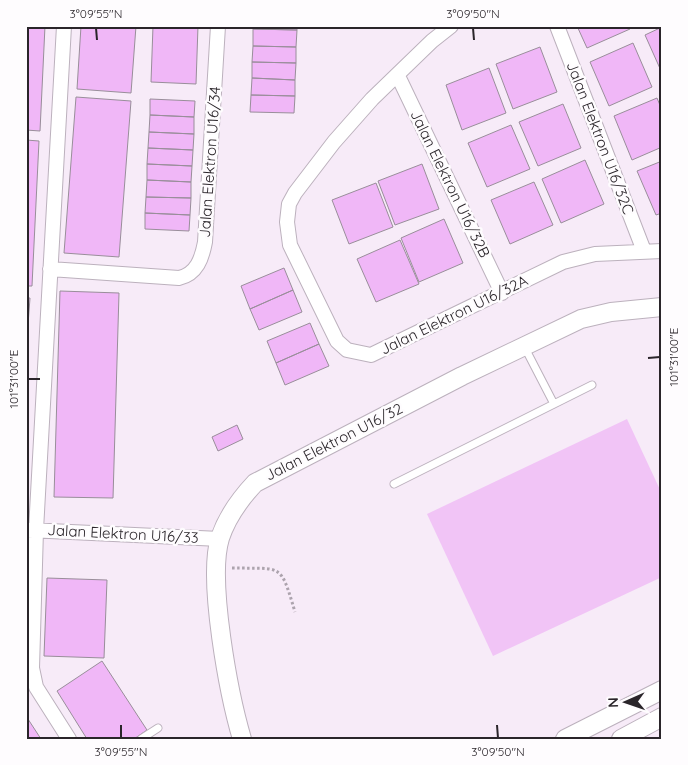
<svg xmlns="http://www.w3.org/2000/svg" width="688" height="765" font-family="Quicksand,sans-serif">
	<style>
		.green { fill: #f1c4f6 }
		.building { fill: #f0b7f7; stroke: #998e9a }
		.lines { fill: none; stroke-linecap: round; stroke-linejoin: round }
		.service-casing { stroke: #bcb1bd; stroke-width: 9 }
		.minor-casing { stroke: #bcb1bd; stroke-width: 16 }
		.tertiary-casing { stroke: #bcb1bd; stroke-width: 20 }
		.path { stroke: #aca3ad; stroke-width: 3; stroke-dasharray: 2.5 2.5; stroke-linecap: butt }
		.service { stroke: #fff; stroke-width: 7 }
		.minor { stroke: #fff; stroke-width: 14 }
		.tertiary { stroke: #fff; stroke-width: 18 }
		.ticks { fill: none; stroke: #2a252a; stroke-width: 2 }
		.labels { text-anchor: middle; stroke-width: 5; stroke-linejoin: round; paint-order: stroke }
		.street-label { font-size: 15px; fill: #2a252a; stroke: #fefcfe }
		.neatline { fill: none; stroke: #2a252a; stroke-width: 2 }
		.ticks-label { font-size: 12px; text-anchor: middle; fill: #2a252a }
	</style>
	<rect width="100%" height="100%" fill="#f7ebf8"/>
	<path class="green" d="M627,419l35,75v83l-169,79 -66,-142z"/>
	<path class="building" d="M26,26h19l-5,105 -14,-1z
		M81,26h55l-5,67 -54,-4z
		M153,26h45l-2,58 -45,-2z
		M253,26h44v4l-44,-1z
		M577,26h51l2,3 -43,19z
		M662,27v46l-17,-38z
		M253,29l44,1 -1,17 -43,-1z
		M633,43l19,44 -43,19 -19,-44z
		M253,46l43,1v16l-44,-1z
		M540,47l17,45 -44,17 -17,-45z
		M252,62l44,1 -1,17 -43,-2z
		M489,68l17,45 -44,17 -16,-45z
		M252,78l43,2v16l-44,-1z
		M251,95l44,1 -1,17 -44,-1z
		M76,97l55,4 -12,156 -55,-4z
		M657,98l5,12v37l-30,13 -18,-44z
		M150,99l45,2 -1,16 -44,-2z
		M563,104l18,44 -43,18 -19,-44z
		M150,115l44,2v17l-45,-2z
		M511,125l19,44 -43,18 -19,-44z
		M149,132l45,2 -1,16 -45,-2z
		M26,140l13,1 -7,145h-6z
		M148,148l45,2 -1,16 -45,-2z
		M585,160l19,44 -43,19 -19,-44z
		M662,161v52l-6,2 -19,-44z
		M147,164l45,2 -1,16 -44,-2z
		M422,164l17,45 -44,16 -17,-44z
		M147,180l44,2v16l-45,-1z
		M534,182l19,43 -43,19 -19,-44z
		M376,183l17,44 -44,17 -17,-44z
		M146,197l45,1 -1,17 -45,-2z
		M145,213l45,2 -1,16 -44,-2z
		M444,219l19,44 -44,19 -18,-44z
		M400,240l19,44 -43,18 -19,-43z
		M284,268l9,22 -43,19 -9,-23z
		M293,290l9,22 -43,18 -9,-21z
		M60,291l59,2 -6,205 -59,-1z
		M26,298h4l-4,53z
		M310,323l9,21 -43,19 -9,-22z
		M319,344l10,22 -44,19 -9,-22z
		M237,425l6,14 -25,12 -6,-14z
		M47,578l60,2 -3,78 -60,-2z
		M102,661l45,69 -13,9h-47l-30,-48z
		M26,716l15,23h-15z"/>
	<g class="lines">
		<g class="service-casing">
			<path id="service" d="M524,346l30,58
				M394,484l198,-99
				M141,739l17,-11"/>
		</g>
		<g class="minor-casing">
			<path id="minor" d="M64,26l-28,504 -4,138 4,19 33,52
				M451,26l-19,15 -60,58 -38,43 -39,51 -6,11 -2,18 3,23 47,96 10,9 24,5 192,-93 32,-8 67,-3
				M557,26l87,225
				M398,76l104,217
				M50,269l129,9c18,-4 23,-20 26,-36l13,-216
				M28,530l192,9"/>
		</g>
		<g class="tertiary-casing">
			<path id="tertiary" d="M242,739c-13,-44 -35,-159 -22,-201 7,-21 20,-39 35,-55l207,-107 119,-57 30,-7 51,-5
				M565,739l97,-49
				M621,739l41,-22"/>
		</g>
		<path class="path" d="M232,568c51,1 48,-6 63,44"/>
		<use href="#service" class="service"/>
		<use href="#minor" class="minor"/>
		<use href="#tertiary" class="tertiary"/>
	</g>
	<path class="ticks" d="M96,28l1,12M473,28l1,12M648,358l12,-1M28,379h12M121,725v13M497,725l1,13"/>
	<g class="labels">
		<g class="street-label">
			<text transform="translate(600 138) rotate(69)" y="5">Jalan Elektron U16/32C</text>
			<text transform="translate(210 162) rotate(-86)" y="5">Jalan Elektron U16/34</text>
			<text transform="translate(450 184) rotate(64)" y="5">Jalan Elektron U16/32B</text>
			<text transform="translate(454 315) rotate(-26)" y="5">Jalan Elektron U16/32A</text>
			<text transform="translate(334 442) rotate(-27)" y="5">Jalan Elektron U16/32</text>
			<text transform="translate(123 534) rotate(3)" y="5">Jalan Elektron U16/33</text>
		</g>
	</g>
	<rect width="688" height="765" fill="none" stroke="#fefcfe" stroke-width="55"/>
	<g transform="translate(626 702) rotate(268)" stroke="#fefcfe" stroke-width="4" paint-order="stroke">
	<path d="M0-4L9 19L0 12L-9 19Z" fill="#2a252a"/>
	<text y="-8" font-size="14" font-weight="bold" text-anchor="middle" fill="#2a252a">N</text>
	</g>
	<rect x="28" y="28" width="632" height="710" class="neatline"/>
	<g class="ticks-label">
		<text x="96" y="18">3°09'55"N</text>
		<text x="473" y="18">3°09'50"N</text>
		<text transform="translate(674 357) rotate(-90)" y="4">101°31'00"E</text>
		<text transform="translate(14 379) rotate(-90)" y="4">101°31'00"E</text>
		<text x="121" y="756">3°09'55"N</text>
		<text x="498" y="756">3°09'50"N</text>
	</g>
</svg>
